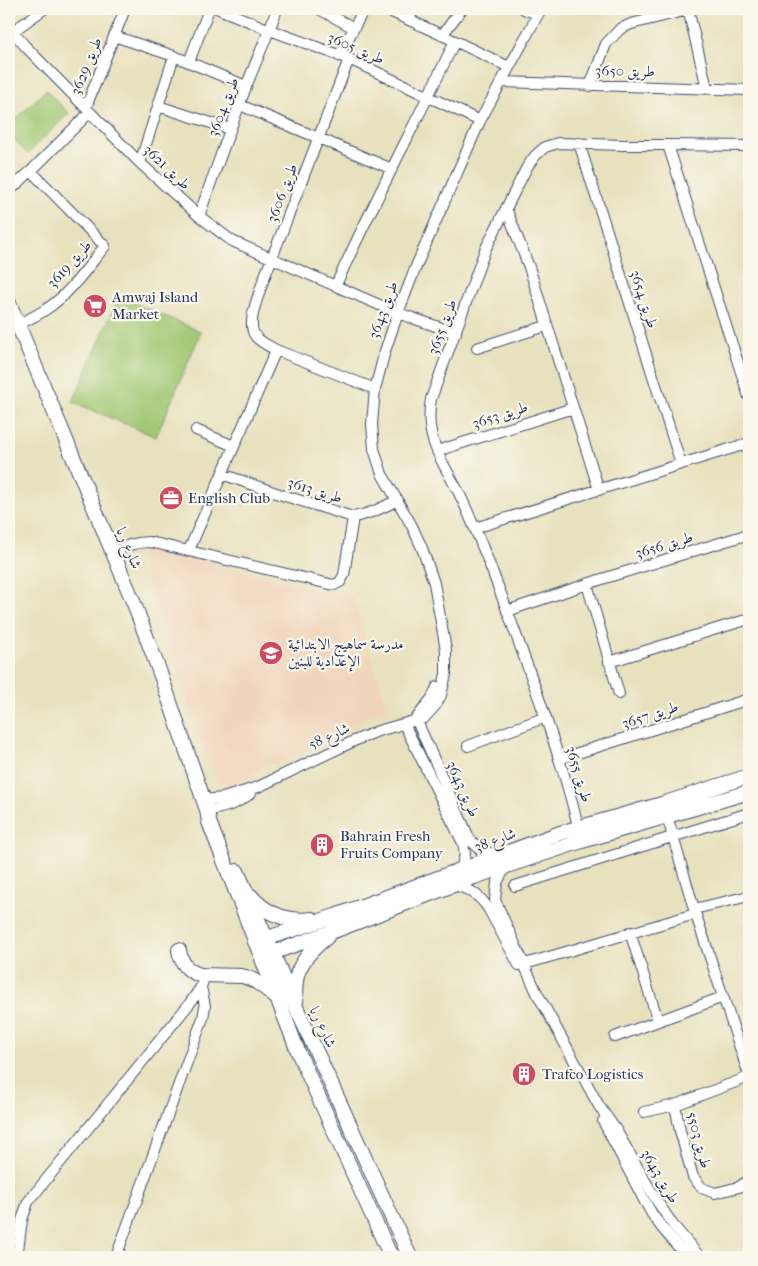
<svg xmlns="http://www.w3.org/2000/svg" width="758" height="1266" font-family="'IM FELL French Canon',Amiri,serif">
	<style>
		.built { fill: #f0d5bc }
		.green { fill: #a0c772; stroke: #5e7b68 }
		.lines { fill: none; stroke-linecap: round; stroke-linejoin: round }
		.street-casing { stroke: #3a4a6c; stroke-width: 12 }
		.secondary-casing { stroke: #3a4a6c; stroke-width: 16 }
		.street { stroke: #fff; stroke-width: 10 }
		.secondary { stroke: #fff; stroke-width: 14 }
		.labels { text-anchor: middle; stroke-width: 4.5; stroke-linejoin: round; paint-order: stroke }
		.street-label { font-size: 15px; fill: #1b2f5e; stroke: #fbf7ec }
		.poi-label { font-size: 15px; fill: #1b2f5e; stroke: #fbf7ec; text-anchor: start }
	</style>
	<rect width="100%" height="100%" fill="#fbf7ec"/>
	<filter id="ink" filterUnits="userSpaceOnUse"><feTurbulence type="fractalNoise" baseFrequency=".02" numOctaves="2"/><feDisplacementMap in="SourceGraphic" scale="10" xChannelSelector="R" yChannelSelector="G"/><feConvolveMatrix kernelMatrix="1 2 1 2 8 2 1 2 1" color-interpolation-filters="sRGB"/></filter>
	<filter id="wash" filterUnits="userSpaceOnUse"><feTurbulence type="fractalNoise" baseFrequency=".0096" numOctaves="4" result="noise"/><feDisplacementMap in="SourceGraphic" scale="20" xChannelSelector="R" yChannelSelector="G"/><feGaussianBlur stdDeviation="1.12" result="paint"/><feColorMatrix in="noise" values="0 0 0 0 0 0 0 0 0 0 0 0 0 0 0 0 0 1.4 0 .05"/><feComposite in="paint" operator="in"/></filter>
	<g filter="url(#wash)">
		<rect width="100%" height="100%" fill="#e8e1be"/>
		<path class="built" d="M149,548l204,50 34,110 -110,56 -9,-1 -8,4 -5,7 -25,13 -15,-5 -76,-225z"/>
		<path class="green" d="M46,90l23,23 -41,41 -19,-20v-8z
			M119,296l82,36 -45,105 -83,-35z"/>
	</g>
	<g filter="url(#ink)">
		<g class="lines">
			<g class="street-casing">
				<path id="street" d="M219,9l51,21 79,29 131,62
					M319,9l35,19
					M385,9l70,32 54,26
					M524,9l14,5
					M688,9l19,79
					M408,19l7,-10
					M9,27l16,19 115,117 59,53 33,25 166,72 58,20
					M12,32l32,-23
					M442,35l20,-26
					M114,36l60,20 72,30
					M339,56l25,-47
					M349,59l-86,222c-4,15 -18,43 -7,56 6,6 13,9 20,13l99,39
					M189,62l20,-53
					M501,82l248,8
					M590,86l16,-42 14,-15 11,-5 57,-14
					M240,105l152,64
					M158,106l72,23
					M86,107l39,-98
					M579,143l102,321
					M668,145l81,252
					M140,163l34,-107
					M9,191l22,-20 59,-59
					M506,208l23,59 70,223
					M199,216c15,-43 31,-86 47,-129 10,-26 22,-52 31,-78
					M336,285c37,-82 80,-162 119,-244
					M17,325c10,-5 19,-9 28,-15 25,-16 42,-42 60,-64l-74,-75
					M477,348l69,-22
					M196,430l38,16
					M437,451l136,-43
					M222,474l57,20 74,23c16,-2 30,-10 45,-17
					M475,528l274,-85
					M189,550l87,-200
					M113,553c12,-8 23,-11 37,-11l184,43 6,-3 4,-7 9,-58
					M587,584l32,110
					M507,611l95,-32 147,-45
					M609,662l140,-43
					M416,719l54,121 10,9 18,7
					M416,719l16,-21 5,-11
					M404,724l59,119 2,11 -4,16
					M468,746l78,-29
					M559,759l190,-60
					M203,800l20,-2 35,-11 96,-46 24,-10 46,-13 11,-12 6,-11 5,-21v-24l-12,-67 -12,-35 -10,-22 -30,-52 -8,-25 -2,-25 3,-35 10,-38 13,-38 19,-49 63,-143 61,-112
					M207,810c16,-1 32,-7 44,-17
					M667,816l27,93 55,166
					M580,834c-18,-76 -46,-150 -73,-224 -11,-29 -22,-59 -35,-88 -4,-10 -9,-21 -14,-31 -17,-32 -34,-53 -27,-92l54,-149 42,-83 8,-11 10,-9 13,-4 65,2h45l81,1
					M505,867l-8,16 -2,17 42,93 62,113 17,24 39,68 18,27 27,32
					M453,885c16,3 26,10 35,23l31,57
					M515,886l234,-73
					M694,909l55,-13
					M630,932l28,89
					M525,964l170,-50
					M615,1037l108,-40
					M675,1105l5,26 13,46 9,11 13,5 24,-6 10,-7
					M644,1112l31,-7 74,-28
					M603,1121l41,79 8,14 10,14 25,29
					M17,1257l5,-37 6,-18 162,-199 11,-16 4,-12
					M116,1257l87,-239 2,-12 -4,-19"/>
			</g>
			<g class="secondary-casing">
				<path id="secondary" d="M9,303l124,298 27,72 47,137 2,12 90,232 92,203
					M237,871l59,136 114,250
					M251,896c16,19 36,26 61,23
					M255,942l80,-26 225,-83 102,-29 87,-28
					M179,950c2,13 8,21 21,25l42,1c13,3 23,11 33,21
					M261,956l11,-3 62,-22 140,-54 108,-36 167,-49
					M296,1001c-1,-6 -1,-13 0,-20 2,-18 17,-33 31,-44"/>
			</g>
			<use href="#street" class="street"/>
			<use href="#secondary" class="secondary"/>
		</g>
	</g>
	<defs>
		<g id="supermarket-disc" transform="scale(1.25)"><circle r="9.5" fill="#d1495b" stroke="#fbf7ec"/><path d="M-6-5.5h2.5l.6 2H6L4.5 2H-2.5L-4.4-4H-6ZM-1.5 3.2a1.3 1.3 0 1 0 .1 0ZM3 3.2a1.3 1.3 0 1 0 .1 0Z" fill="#fff"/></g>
		<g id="office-disc" transform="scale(1.25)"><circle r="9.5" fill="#d1495b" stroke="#fbf7ec"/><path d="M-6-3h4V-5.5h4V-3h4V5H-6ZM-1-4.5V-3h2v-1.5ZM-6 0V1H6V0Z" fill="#fff"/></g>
		<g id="school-disc" transform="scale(1.25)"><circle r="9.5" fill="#d1495b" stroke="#fbf7ec"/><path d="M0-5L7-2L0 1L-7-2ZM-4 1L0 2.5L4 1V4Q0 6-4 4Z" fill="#fff"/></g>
		<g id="building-disc" transform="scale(1.25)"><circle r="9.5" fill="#d1495b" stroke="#fbf7ec"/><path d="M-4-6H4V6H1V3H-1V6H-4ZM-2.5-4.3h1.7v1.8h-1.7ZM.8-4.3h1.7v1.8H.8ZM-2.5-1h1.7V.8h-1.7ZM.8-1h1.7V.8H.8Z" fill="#fff"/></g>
	</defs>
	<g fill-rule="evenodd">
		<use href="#supermarket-disc" x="95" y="306"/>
		<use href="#office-disc" x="171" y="498"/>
		<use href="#school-disc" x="271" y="653"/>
		<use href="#building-disc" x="322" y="845"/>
		<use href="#building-disc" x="524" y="1074"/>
	</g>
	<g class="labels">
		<g class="street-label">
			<text transform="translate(356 48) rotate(23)" y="5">طريق 3605</text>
			<text transform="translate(86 66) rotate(-68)" y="5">طريق 3629</text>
			<text transform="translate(625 71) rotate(1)" y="5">طريق 3650</text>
			<text transform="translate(223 107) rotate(-69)" y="5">طريق 3604</text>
			<text transform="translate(167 167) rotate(43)" y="5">طريق 3621</text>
			<text transform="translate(282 193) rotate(-69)" y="5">طريق 3606</text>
			<text transform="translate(69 264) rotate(-48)" y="5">طريق 3619</text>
			<text transform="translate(644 299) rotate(72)" y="5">طريق 3654</text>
			<text transform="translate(383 310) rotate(-70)" y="5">طريق 3643</text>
			<text transform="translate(442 327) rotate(-70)" y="5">طريق 3655</text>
			<text transform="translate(500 415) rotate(-18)" y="5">طريق 3653</text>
			<text transform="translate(315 490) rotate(17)" y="5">طريق 3613</text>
			<text transform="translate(664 545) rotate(-17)" y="5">طريق 3656</text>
			<text transform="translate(129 548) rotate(67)" y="5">شارع ريا</text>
			<text transform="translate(650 715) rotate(-18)" y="5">طريق 3657</text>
			<text transform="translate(329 736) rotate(-25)" y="5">شارع 58</text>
			<text transform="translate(579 774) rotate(73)" y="5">طريق 3655</text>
			<text transform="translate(463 789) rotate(66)" y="5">طريق 3643</text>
			<text transform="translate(495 840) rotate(-21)" y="5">شارع 38</text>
			<text transform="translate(323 1027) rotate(65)" y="5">شارع ريا</text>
			<text transform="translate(699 1140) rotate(75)" y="5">طريق 5503</text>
			<text transform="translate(660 1176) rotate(59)" y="5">طريق 3643</text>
		</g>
		<g class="poi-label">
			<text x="112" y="302">Amwaj Island<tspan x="112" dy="17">Market</tspan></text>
			<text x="188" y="503">English Club</text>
			<text x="288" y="649">مدرسة سماهيج الابتدائية<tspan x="288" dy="17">الإعدادية للبنين</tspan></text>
			<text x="340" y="841">Bahrain Fresh<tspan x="340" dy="17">Fruits Company</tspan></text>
			<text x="542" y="1079">Trafco Logistics</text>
		</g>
	</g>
	<rect width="758" height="1266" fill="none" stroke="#fbf7ec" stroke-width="30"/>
</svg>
